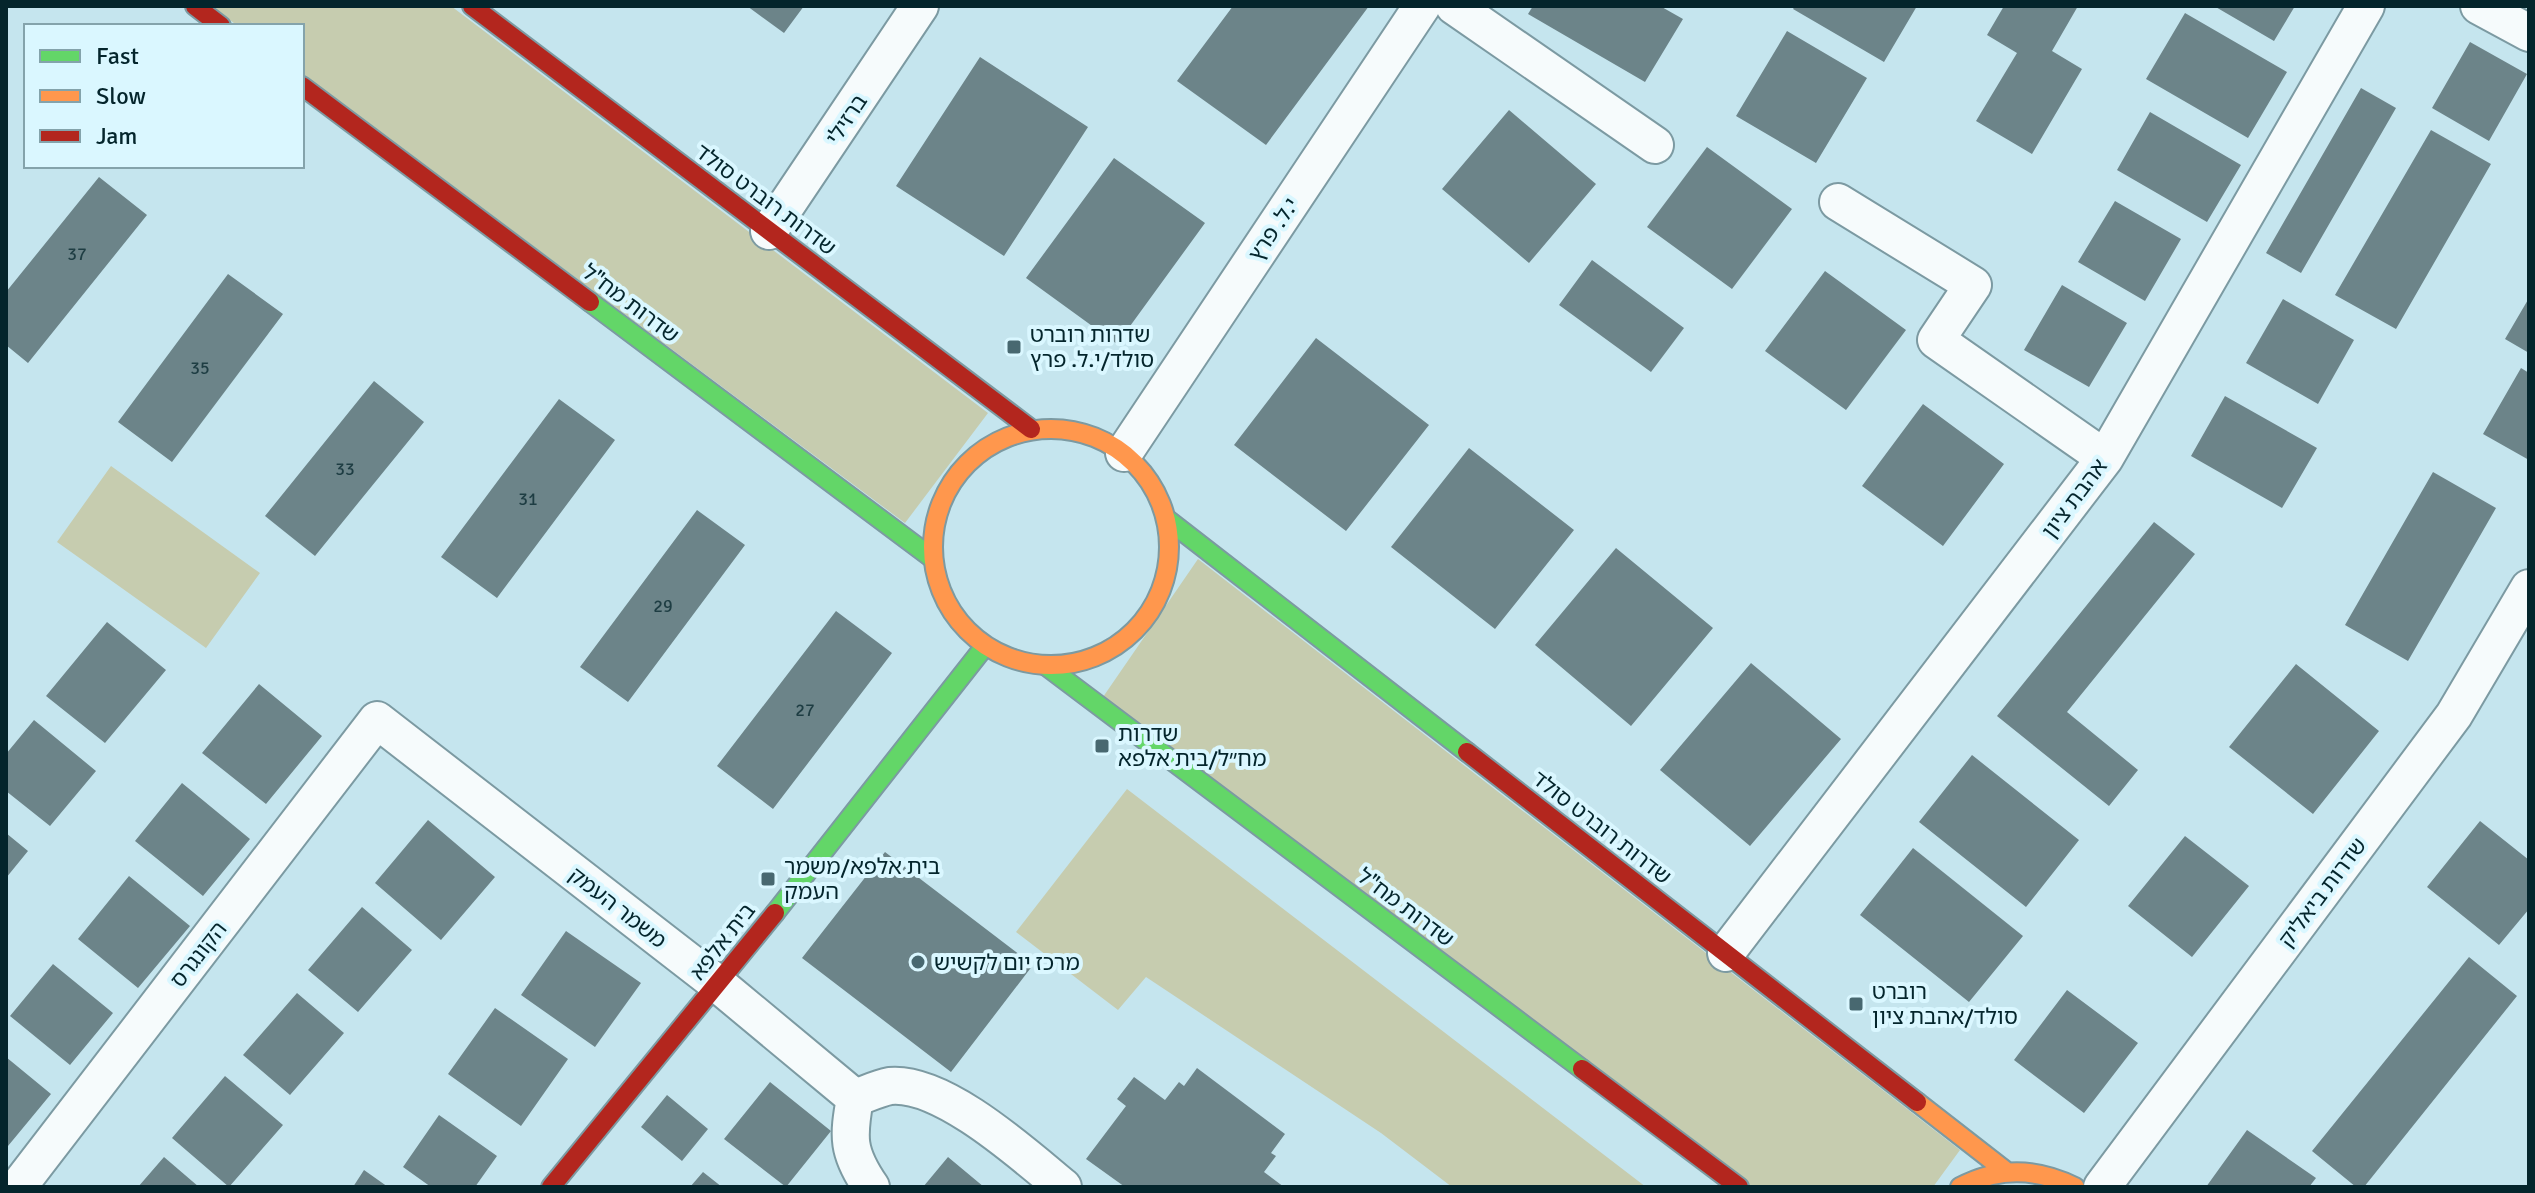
<svg xmlns="http://www.w3.org/2000/svg" width="2535" height="1193" font-family="Signika,'Noto Sans Hebrew',sans-serif">
	<style>
		.green { fill: #c6ccaf }
		.building { fill: #6c8489 }
		.lines { fill: none; stroke-linecap: round; stroke-linejoin: round }
		.street-casing { stroke: #7c9aa2; stroke-width: 40 }
		.fast-casing { stroke: #7c9aa2; stroke-width: 22 }
		.slow-casing { stroke: #7c9aa2; stroke-width: 22 }
		.jam-casing { stroke: #7c9aa2; stroke-width: 22 }
		.street { stroke: #f6fbfc; stroke-width: 36 }
		.fast { stroke: #63d668; stroke-width: 18 }
		.slow { stroke: #ff974d; stroke-width: 18 }
		.jam { stroke: #b3261e; stroke-width: 18 }
		.poi-dot { fill: #486870; stroke: #daf7ff; stroke-width: 3 }
		.labels { text-anchor: middle; stroke-width: 8; stroke-linejoin: round; paint-order: stroke }
		.number-label { font-size: 18px; fill: #1e3d43 }
		.street-label { font-size: 22px; fill: #04252c; stroke: #daf7ff }
		.poi-label { font-size: 22px; fill: #04252c; stroke: #daf7ff; text-anchor: start }
	</style>
	<rect width="100%" height="100%" fill="#c5e5ee"/>
	<path class="green" d="M211,6h240l537,407 -83,110 -603,-449v-48h-64z
		M111,466l149,107 -54,75 -149,-106z
		M1198,559l762,591 -27,37h-189l-641,-490z
		M1127,789l519,398h-194l-71,-54 -235,-156 -28,33 -102,-78z"/>
	<path class="building" d="M747,6h57l-20,27z
		M1233,6h136l-103,139 -89,-64z
		M1533,6h127l23,13 -38,63 -117,-68z
		M1795,6h122l-33,56 -91,-53z
		M2004,6h74l-26,45 30,18 -50,85 -56,-33 41,-68 -30,-18z
		M2214,6h81l-21,35z
		M2185,13l102,59 -39,66 -102,-59z
		M1787,31l80,47 -51,85 -80,-47z
		M2470,42l57,32 -38,67 -57,-33z
		M980,57l108,70 -84,129 -108,-70z
		M2361,88l35,20 -95,165 -35,-20z
		M1509,110l87,74 -67,79 -87,-74z
		M2150,112l91,53 -34,57 -90,-52z
		M2431,130l60,34 -95,165 -61,-34z
		M1707,147l85,62 -60,80 -85,-62z
		M1114,158l91,65 -88,121 -91,-66z
		M99,177l48,38 -119,148 -22,-18v-53z
		M2115,201l66,38 -36,62 -67,-39z
		M1592,260l92,68 -33,44 -92,-67z
		M1825,271l81,59 -60,80 -81,-59z
		M228,274l55,40 -111,148 -54,-40z
		M2062,285l65,38 -38,64 -65,-37z
		M2529,298v55l-24,-14z
		M2283,299l71,41 -36,64 -72,-41z
		M1316,338l113,87 -83,106 -112,-86z
		M2521,368l8,5v87l-46,-26z
		M374,381l50,41 -109,134 -50,-40z
		M2225,396l92,52 -35,60 -91,-52z
		M559,399l56,41 -118,158 -56,-41z
		M1923,404l81,60 -61,82 -81,-60z
		M1469,448l105,82 -79,99 -104,-82z
		M2433,472l63,36 -88,153 -63,-36z
		M697,510l48,35 -117,157 -48,-35z
		M2154,522l41,32 -128,158 71,58 -29,36 -112,-90z
		M1616,548l97,80 -82,98 -96,-81z
		M836,611l56,42 -119,156 -56,-43z
		M107,622l59,48 -61,73 -59,-47z
		M1751,663l90,76 -91,107 -90,-76z
		M2296,664l83,67 -66,83 -84,-67z
		M259,684l63,52 -56,68 -64,-51z
		M34,720l62,51 -46,55 -44,-35v-37z
		M1972,755l107,85 -53,67 -107,-85z
		M182,783l68,56 -47,57 -68,-55z
		M428,820l67,57 -54,63 -66,-57z
		M2480,821l49,39v49l-30,36 -72,-58z
		M6,833l22,18 -22,27z
		M2185,836l64,50 -57,71 -64,-51z
		M1913,848l110,88 -54,66 -109,-87z
		M885,852l148,113 -82,107 -149,-114z
		M129,876l61,50 -52,62 -60,-49z
		M362,907l50,43 -54,62 -50,-42z
		M566,931l75,52 -46,64 -74,-52z
		M2469,957l48,39 -153,191h-8l-44,-36z
		M53,964l60,49 -43,52 -60,-49z
		M2067,990l71,53 -54,70 -70,-53z
		M297,993l47,40 -54,62 -47,-40z
		M495,1008l73,51 -47,67 -73,-52z
		M6,1057l45,37 -43,52 -2,-2z
		M1197,1068l88,66 -14,19 5,3 -12,16 20,15h-159l-39,-28 40,-53 -9,-7 17,-22 31,23 14,-18 5,4z
		M225,1076l58,49 -54,62 -57,-49z
		M770,1082l61,49 -45,56 -62,-48z
		M667,1095l41,34 -26,32 -41,-34z
		M439,1115l58,41 -22,31h-44l-28,-20z
		M2247,1130l69,48 -7,9h-103z
		M164,1157l35,30h-61z
		M948,1157l36,30h-61z
		M364,1170l24,17h-35z
		M703,1172l19,15h-32z"/>
	<g class="lines">
		<g class="street-casing">
			<path id="street" d="M1454,6l201,139
				M2479,6l50,27
				M1838,202l135,83 -37,55 169,118
				M769,231l151,-225
				M1124,453l298,-447
				M1726,953l379,-495 261,-452
				M855,1098c11,-4 24,-10 35,-12 53,-5 134,69 173,101
				M855,1098c-7,39 -8,54 16,89
				M18,1187l359,-467 342,265 136,113
				M2102,1187l352,-472 75,-127"/>
		</g>
		<g class="fast-casing">
			<path id="fast" d="M590,302l342,256
				M1168,520l299,232
				M1045,665l537,404
				M775,913l210,-267"/>
		</g>
		<g class="slow-casing">
			<path id="slow" d="M933 547a118 118 0 1 1 236 0a118 118 0 1 1-236 0Z
				M1917,1102l90,70
				M1960,1187c38,-20 77,-19 115,0"/>
		</g>
		<g class="jam-casing">
			<path id="jam" d="M195,6l26,20
				M472,6l559,423
				M302,86l288,216
				M1467,752l450,350
				M1582,1069l157,118
				M551,1187l224,-274"/>
		</g>
		<use href="#street" class="street"/>
		<use href="#fast" class="fast"/>
		<use href="#slow" class="slow"/>
		<use href="#jam" class="jam"/>
	</g>
	<g class="poi-dot">
		<rect x="1006" y="339" width="16" height="16" rx="4"/>
		<rect x="1094" y="738" width="16" height="16" rx="4"/>
		<rect x="760" y="871" width="16" height="16" rx="4"/>
		<circle cx="918" cy="962" r="8"/>
		<rect x="1848" y="996" width="16" height="16" rx="4"/>
	</g>
	<g class="labels">
		<g class="number-label">
			<text x="77" y="260">37</text>
			<text x="200" y="374">35</text>
			<text x="345" y="475">33</text>
			<text x="528" y="505">31</text>
			<text x="663" y="612">29</text>
			<text x="805" y="716">27</text>
		</g>
		<g class="street-label">
			<text transform="translate(846 119) rotate(-56)" y="8">ברזילי</text>
			<text transform="translate(766 199) rotate(37)" y="8">שדרות רוברט סולד</text>
			<text transform="translate(1273 229) rotate(-56)" y="8">י.ל. פרץ</text>
			<text transform="translate(631 303) rotate(37)" y="8">שדרות מח"ל</text>
			<text transform="translate(2074 498) rotate(-53)" y="8">אהבת ציון</text>
			<text transform="translate(1602 827) rotate(38)" y="8">שדרות רוברט סולד</text>
			<text transform="translate(2322 892) rotate(-53)" y="8">שדרות ביאליק</text>
			<text transform="translate(618 907) rotate(38)" y="8">משמר העמק</text>
			<text transform="translate(1406 907) rotate(37)" y="8">שדרות מח"ל</text>
			<text transform="translate(722 941) rotate(-52)" y="8">בית אלפא</text>
			<text transform="translate(198 954) rotate(-52)" y="8">הקונגרס</text>
		</g>
		<g class="poi-label">
			<text x="1030" y="342">שדרות רוברט<tspan x="1030" dy="25">סולד/י.ל. פרץ</tspan></text>
			<text x="1118" y="741">שדרות<tspan x="1118" dy="25">מח״ל/בית אלפא</tspan></text>
			<text x="784" y="874">בית אלפא/משמר<tspan x="784" dy="25">העמק</tspan></text>
			<text x="934" y="970">מרכז יום לקשיש</text>
			<text x="1872" y="999">רוברט<tspan x="1872" dy="25">סולד/אהבת ציון</tspan></text>
		</g>
	</g>
	<rect width="2535" height="1193" fill="none" stroke="#04252c" stroke-width="16"/>
	<rect x="24" y="24" width="280" height="144" fill="#daf7ff" stroke="#84a3ab" stroke-width="2"/>
	<rect x="40" y="50" width="40" height="12" fill="#63d668" stroke="#84a3ab" stroke-width="2"/>
	<text x="96" y="64" font-size="24" fill="#04252c">Fast</text>
	<rect x="40" y="90" width="40" height="12" fill="#ff974d" stroke="#84a3ab" stroke-width="2"/>
	<text x="96" y="104" font-size="24" fill="#04252c">Slow</text>
	<rect x="40" y="130" width="40" height="12" fill="#b3261e" stroke="#84a3ab" stroke-width="2"/>
	<text x="96" y="144" font-size="24" fill="#04252c">Jam</text>
</svg>
